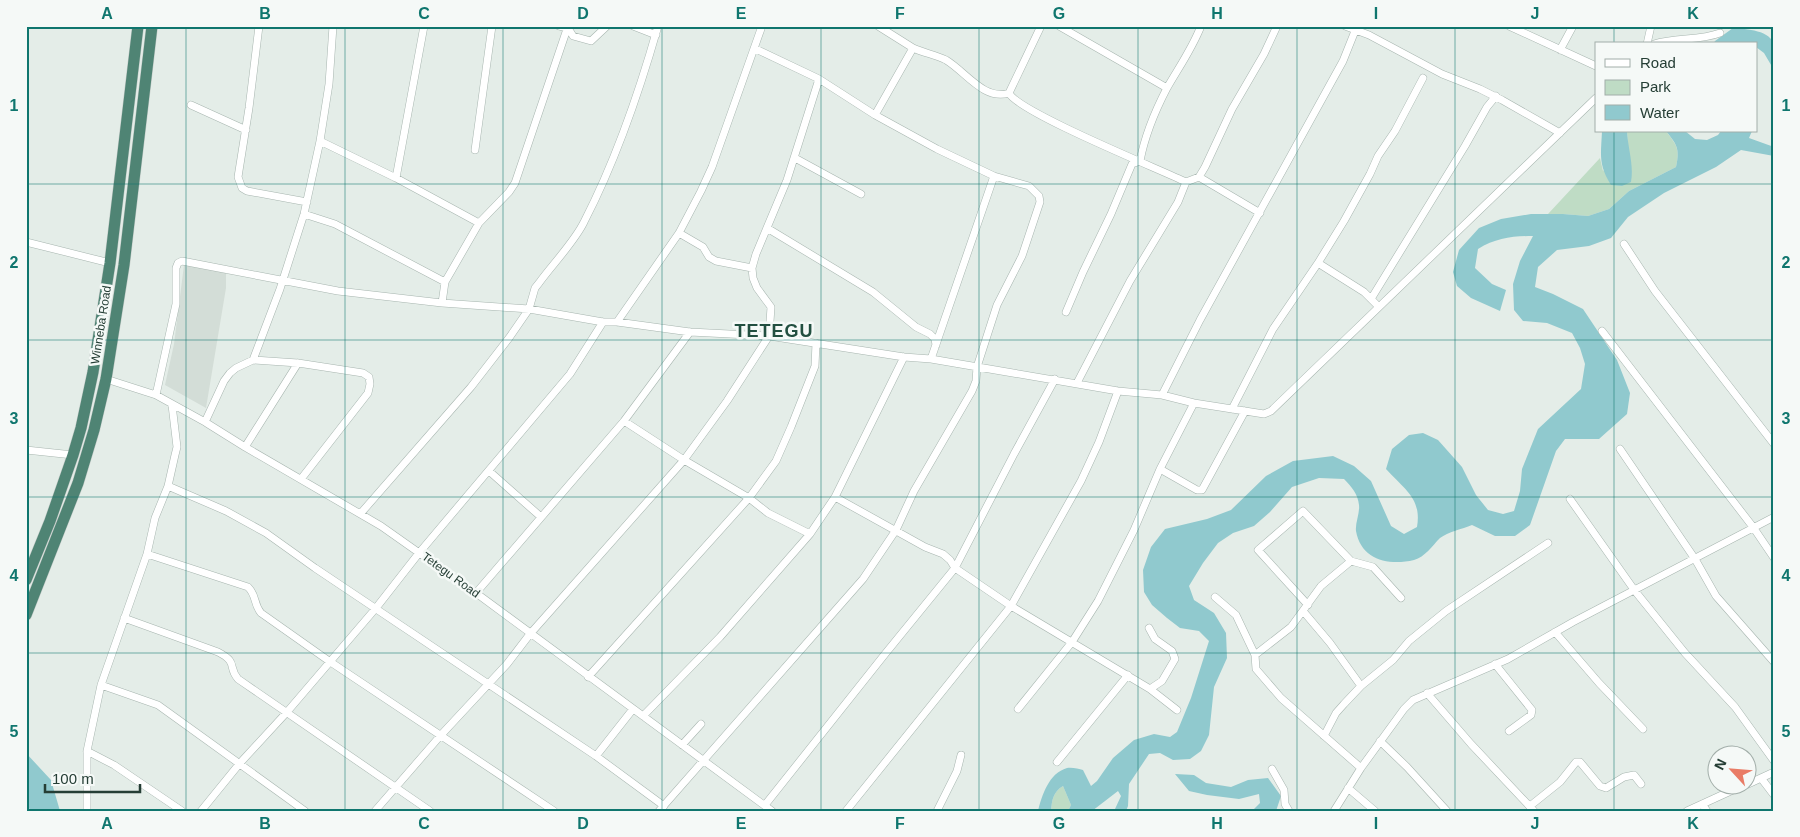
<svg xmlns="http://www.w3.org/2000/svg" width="1800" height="837" font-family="Helvetica,sans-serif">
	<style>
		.built { fill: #d3ddd7 }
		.green { fill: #bfdcc5 }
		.water { fill: #90c9ce }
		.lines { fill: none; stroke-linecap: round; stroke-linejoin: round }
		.minor-casing { stroke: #a7b5af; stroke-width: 8 }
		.trunk-casing { stroke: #c2c9c6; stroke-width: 12 }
		.minor { stroke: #fff; stroke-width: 7 }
		.trunk { stroke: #4f8474; stroke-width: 11 }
		.grid { fill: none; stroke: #0f766e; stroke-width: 1; stroke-opacity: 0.55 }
		.labels { text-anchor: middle; stroke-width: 5; stroke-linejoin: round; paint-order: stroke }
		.street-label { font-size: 12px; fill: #253e35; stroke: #f5f9f7 }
		.district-label { font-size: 18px; font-weight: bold; letter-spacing: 1px; fill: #224f40; stroke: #f5f9f7 }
		.neatline { fill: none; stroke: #0f766e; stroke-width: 2 }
		.grid-label { font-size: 16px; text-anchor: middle; font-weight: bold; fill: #0f766e }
	</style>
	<rect width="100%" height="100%" fill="#e4ede8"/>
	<path class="built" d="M184,265l42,8v15l-20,120 -41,-23 9,-41z"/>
	<path class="green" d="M1627,131h39c11,15 14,17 10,36l-47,24 -20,18 -21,7 -25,-2h-15l52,-56 3,13 25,-25z
		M1063,786l8,19 -3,6h-17c1,-11 2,-19 12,-25z"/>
	<path class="water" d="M1733,28c13,1 39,2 41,18 1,8 0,16 0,24l-10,-17 -8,-6v-3h-43l2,-3z
		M1602,131h25c1,18 7,34 4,51l-9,4 -11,-1c-13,-21 -10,-30 -9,-54z
		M1666,131h19l10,8 12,1 11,-5 3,-4h31l-3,7 25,9v9l-33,-6 -25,17 -52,26 -36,24 -17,21 -22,8 -32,4 -19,17 -3,20 18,7 30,15 34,51 13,33 -3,21 -28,25h-34l-9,12 -26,74 -15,11h-20l-23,-11c-10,4 -24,7 -32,13 -8,8 -15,19 -26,22 -25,6 -53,0 -58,-29 -1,-8 4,-18 3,-26 -1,-11 -8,-19 -15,-26l-25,-1 -27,9 -22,25 -16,14 -21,7 -15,10 -15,20 -14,23 5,14 20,13 12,20 1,25 -13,29 -5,48 -8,16 -11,8 -17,1 -13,-7 -11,1 -20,30 -1,22 -2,5h-14l3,-2 6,-13 -3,-5 -26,20h-24l3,-6 -8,-19c-10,6 -11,14 -12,25h-13c4,-16 11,-38 29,-43 5,-1 12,1 16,2l8,16 6,-5 16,-23 21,-18 20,-6 16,3 7,-5 14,-34 18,-57 -10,-10 -19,-3 -13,-10 -15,-13 -8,-13 -1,-22 8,-23 14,-18 42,-10 24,-9 35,-34 27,-15 40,-5 21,10 17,15 20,45 13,8 13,-7c5,-29 -13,-38 -31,-58l6,-20 17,-14 14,-2 15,7 24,27 14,28 12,15 15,4 11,-3 6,-20 2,-22 16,-40 43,-40 4,-25 -5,-16 -8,-15 -25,-10 -24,-2 -9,-11 -1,-26 7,-23 13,-25c-20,0 -37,2 -55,13l-3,19 17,16 14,6 -6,21 -29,-13 -14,-12 -4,-14 6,-22 20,-22 22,-9 30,-5h32l25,2 21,-7 20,-18 47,-24c4,-19 1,-22 -10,-36z
		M26,753l25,27 9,31h-30l-4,-13z
		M1175,774l19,1 12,8 25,4 17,-7 20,-2 13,18 -5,15h-24l8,-8 -1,-9 -20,5 -32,-4 -18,-4z"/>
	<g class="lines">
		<g class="minor-casing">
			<path id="minor" d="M259,26l-10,82 -11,69 4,11 5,3 60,11
				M559,26l9,2 5,8 18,5 16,-15
				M633,26l23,9
				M878,26l35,22
				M1059,26l108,62
				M1345,26l24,9 73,39 38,15 22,11 58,33
				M1509,26l87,40
				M1647,44l4,-18
				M1654,44c22,-7 45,-3 66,-11
				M1560,50l13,-24
				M1009,93c9,19 150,76 177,89l13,-5 6,-10 27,-58 32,-55 13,-28
				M191,105l55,25
				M875,115l38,-67c11,5 23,7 33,12 20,12 38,41 63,33l32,-67
				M320,141l76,37 83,45
				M475,150l17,-124
				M795,158l66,36
				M1199,177l61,36
				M396,178l28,-152
				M304,214l31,10 110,58
				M767,228l106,64 43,35 14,7 5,5 1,6
				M679,233l24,14 6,10 7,4 36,7
				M26,242l84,21
				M1624,244l31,47 119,153
				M1318,263l46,29 15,15
				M1371,299l94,-153 22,-39 9,-11
				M442,303l3,-21 34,-59 30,-31 6,-9 53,-157
				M1066,312l17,-40 28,-58 21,-50 8,-3c5,-26 15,-50 27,-73 12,-21 25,-39 34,-62
				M617,322l62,-89 22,-42 11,-24 50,-141
				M1602,331l151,196 21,31
				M931,359l63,-183
				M253,360l27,-71 24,-75 16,-73 9,-57 4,-58
				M106,379l50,16 49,27 40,25 136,79 95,67 296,218
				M1077,383l53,-102 48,-79 8,-20
				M1118,391l-19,51 -18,39 -70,125 139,83 12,-8 13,-22 -3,-8 -17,-12 -6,-11
				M156,395l20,-91v-36l2,-5 4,-2 156,30 104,12 87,6 74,13h14l73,10 79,4 135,21 27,2 187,32 44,4 32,8 70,11 7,-3 325,-313
				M1162,395l38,-75 143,-259 12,-30
				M1232,409l41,-80 45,-66 26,-42 26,-47 8,-18 17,-25 28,-53
				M624,421l60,39 65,38 19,15 42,21
				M205,422l19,-41 6,-8 6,-5 17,-8 45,3 65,10 6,4 1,7 -2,9 -67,86
				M245,447l53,-84
				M1620,449l75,110 21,37 58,66
				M26,450l47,5
				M1160,469l37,21h5l43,-79
				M489,471l52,46
				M168,486l58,25 40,22 49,35 281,188 68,50
				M835,497l90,50 18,7 7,6 5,8 56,38 -165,205
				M1570,499l65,92 50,62 50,54 39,54
				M361,513l110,-126 38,-49 20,-29 6,-21 4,-5c13,-18 36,-42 45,-61 32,-62 55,-129 74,-196
				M147,554l101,33c9,9 5,16 13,26l68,48 225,150
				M476,593l148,-172 66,-89
				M1215,597l21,18 19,40 1,14 25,29 80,70
				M1308,605l-50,-55 45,-39 48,50 22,6 28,31
				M1303,611l27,32 31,43
				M124,618l94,34c21,11 9,14 20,27l192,132
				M1555,632l44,51 44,46
				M1255,655l36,-28 30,-41 30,-25
				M1495,664l37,46 -1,5 -22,16
				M588,677l161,-179 27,-37 15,-34 24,-61 1,-23
				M101,685l57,20 147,106
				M1150,689l27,21
				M1427,693l44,51 63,67
				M1018,709l54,-67 26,-41 36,-71 26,-61 34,-66
				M643,716l77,-79 90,-103 25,-37 69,-140
				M1324,736l12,-23 8,-9 17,-18 32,-26 16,-19 37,-30 102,-68
				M1380,741l27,26 40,44
				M682,745l19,-21
				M87,751l27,14 68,46
				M596,756l37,-47
				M1057,762l71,-87
				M1272,769l12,21 1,14 4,7
				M1761,778l13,17
				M1748,784l26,-12
				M1348,788l27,23
				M1702,804l5,7
				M765,805l120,-151 70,-86 59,-114 41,-75
				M1530,806l30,-24 16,-20h4l20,24 6,2 18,-11 10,-2 7,9
				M87,811v-60l14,-66 46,-131 8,-36 13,-32 7,-31 2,-8 -5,-42
				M201,811l39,-48 47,-51 89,-104 43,-55 151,-179 33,-52
				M375,811l66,-76 66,-71 23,-30 154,-174 43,-59 42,-65 2,-29 -14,-19 -4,-10 -1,-10 4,-14 31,-74 32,-101
				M659,811l204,-232 33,-49 18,-39 58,-100 4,-10 1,-14 20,-62 25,-49 18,-54 -1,-6 -10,-10 -35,-10 -57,-27 -62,-34 -56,-36 -63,-30
				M937,811l20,-40 4,-16
				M1334,811l27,-43 43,-59 9,-9 95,-41 65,-37 201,-105
				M1687,811l59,-27"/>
		</g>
		<g class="trunk-casing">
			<path id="trunk" d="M26,580l24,-59 23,-66 8,-27 12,-56 17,-109 28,-237
				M26,615l52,-132 16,-53 12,-51 18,-114 28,-239"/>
		</g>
		<use href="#minor" class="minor"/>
		<use href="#trunk" class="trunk"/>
	</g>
	<path class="grid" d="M186,26v785M345,26v785M503,26v785M662,26v785M821,26v785M979,26v785M1138,26v785M1297,26v785M1455,26v785M1614,26v18M1614,131v680M26,184h1748M26,340h1748M26,497h1748M26,653h1748"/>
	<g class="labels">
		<g class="street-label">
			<text transform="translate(101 325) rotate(-81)" y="4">Winneba Road</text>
			<text transform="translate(451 575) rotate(36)" y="4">Tetegu Road</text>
		</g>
		<g class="district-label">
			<text x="774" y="337">TETEGU</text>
		</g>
	</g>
	<rect width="1800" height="837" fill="none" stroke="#f5f9f7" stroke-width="55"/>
	<rect x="1595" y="42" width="162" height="90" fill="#f5f9f7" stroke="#a2aea9"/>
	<rect x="1605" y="59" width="25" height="8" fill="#ffffff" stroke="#a2aea9"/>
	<text x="1640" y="68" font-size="15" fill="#253e35">Road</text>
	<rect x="1605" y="80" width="25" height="15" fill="#bfdcc5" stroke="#a2aea9"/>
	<text x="1640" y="92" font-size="15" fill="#253e35">Park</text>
	<rect x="1605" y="105" width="25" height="15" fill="#90c9ce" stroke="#a2aea9"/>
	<text x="1640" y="118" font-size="15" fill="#253e35">Water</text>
	<g transform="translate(1732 770) rotate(296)"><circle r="24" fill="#f5f9f7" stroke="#a2aea9"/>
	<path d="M0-4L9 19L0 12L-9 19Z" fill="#e97c66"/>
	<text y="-8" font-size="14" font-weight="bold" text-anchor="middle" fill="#253e35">N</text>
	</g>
	<path d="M45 784v8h95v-8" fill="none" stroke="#253e35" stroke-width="2.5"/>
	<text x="52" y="784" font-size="15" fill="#253e35" stroke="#f5f9f7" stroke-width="4" paint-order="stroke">100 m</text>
	<rect x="28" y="28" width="1744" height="782" class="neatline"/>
	<g class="grid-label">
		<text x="107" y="19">A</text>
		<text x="265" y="19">B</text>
		<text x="424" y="19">C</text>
		<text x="583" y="19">D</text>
		<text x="741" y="19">E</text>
		<text x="900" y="19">F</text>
		<text x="1059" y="19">G</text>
		<text x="1217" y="19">H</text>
		<text x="1376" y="19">I</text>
		<text x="1535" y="19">J</text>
		<text x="1693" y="19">K</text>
		<text x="14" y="111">1</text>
		<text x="1786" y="111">1</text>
		<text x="14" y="268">2</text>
		<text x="1786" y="268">2</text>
		<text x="14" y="424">3</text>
		<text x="1786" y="424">3</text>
		<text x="14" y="581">4</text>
		<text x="1786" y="581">4</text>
		<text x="14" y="737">5</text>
		<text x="1786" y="737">5</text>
		<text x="107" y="829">A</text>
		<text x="265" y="829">B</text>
		<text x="424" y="829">C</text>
		<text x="583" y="829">D</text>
		<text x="741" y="829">E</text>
		<text x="900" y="829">F</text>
		<text x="1059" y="829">G</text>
		<text x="1217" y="829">H</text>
		<text x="1376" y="829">I</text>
		<text x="1535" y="829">J</text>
		<text x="1693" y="829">K</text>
	</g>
</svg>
